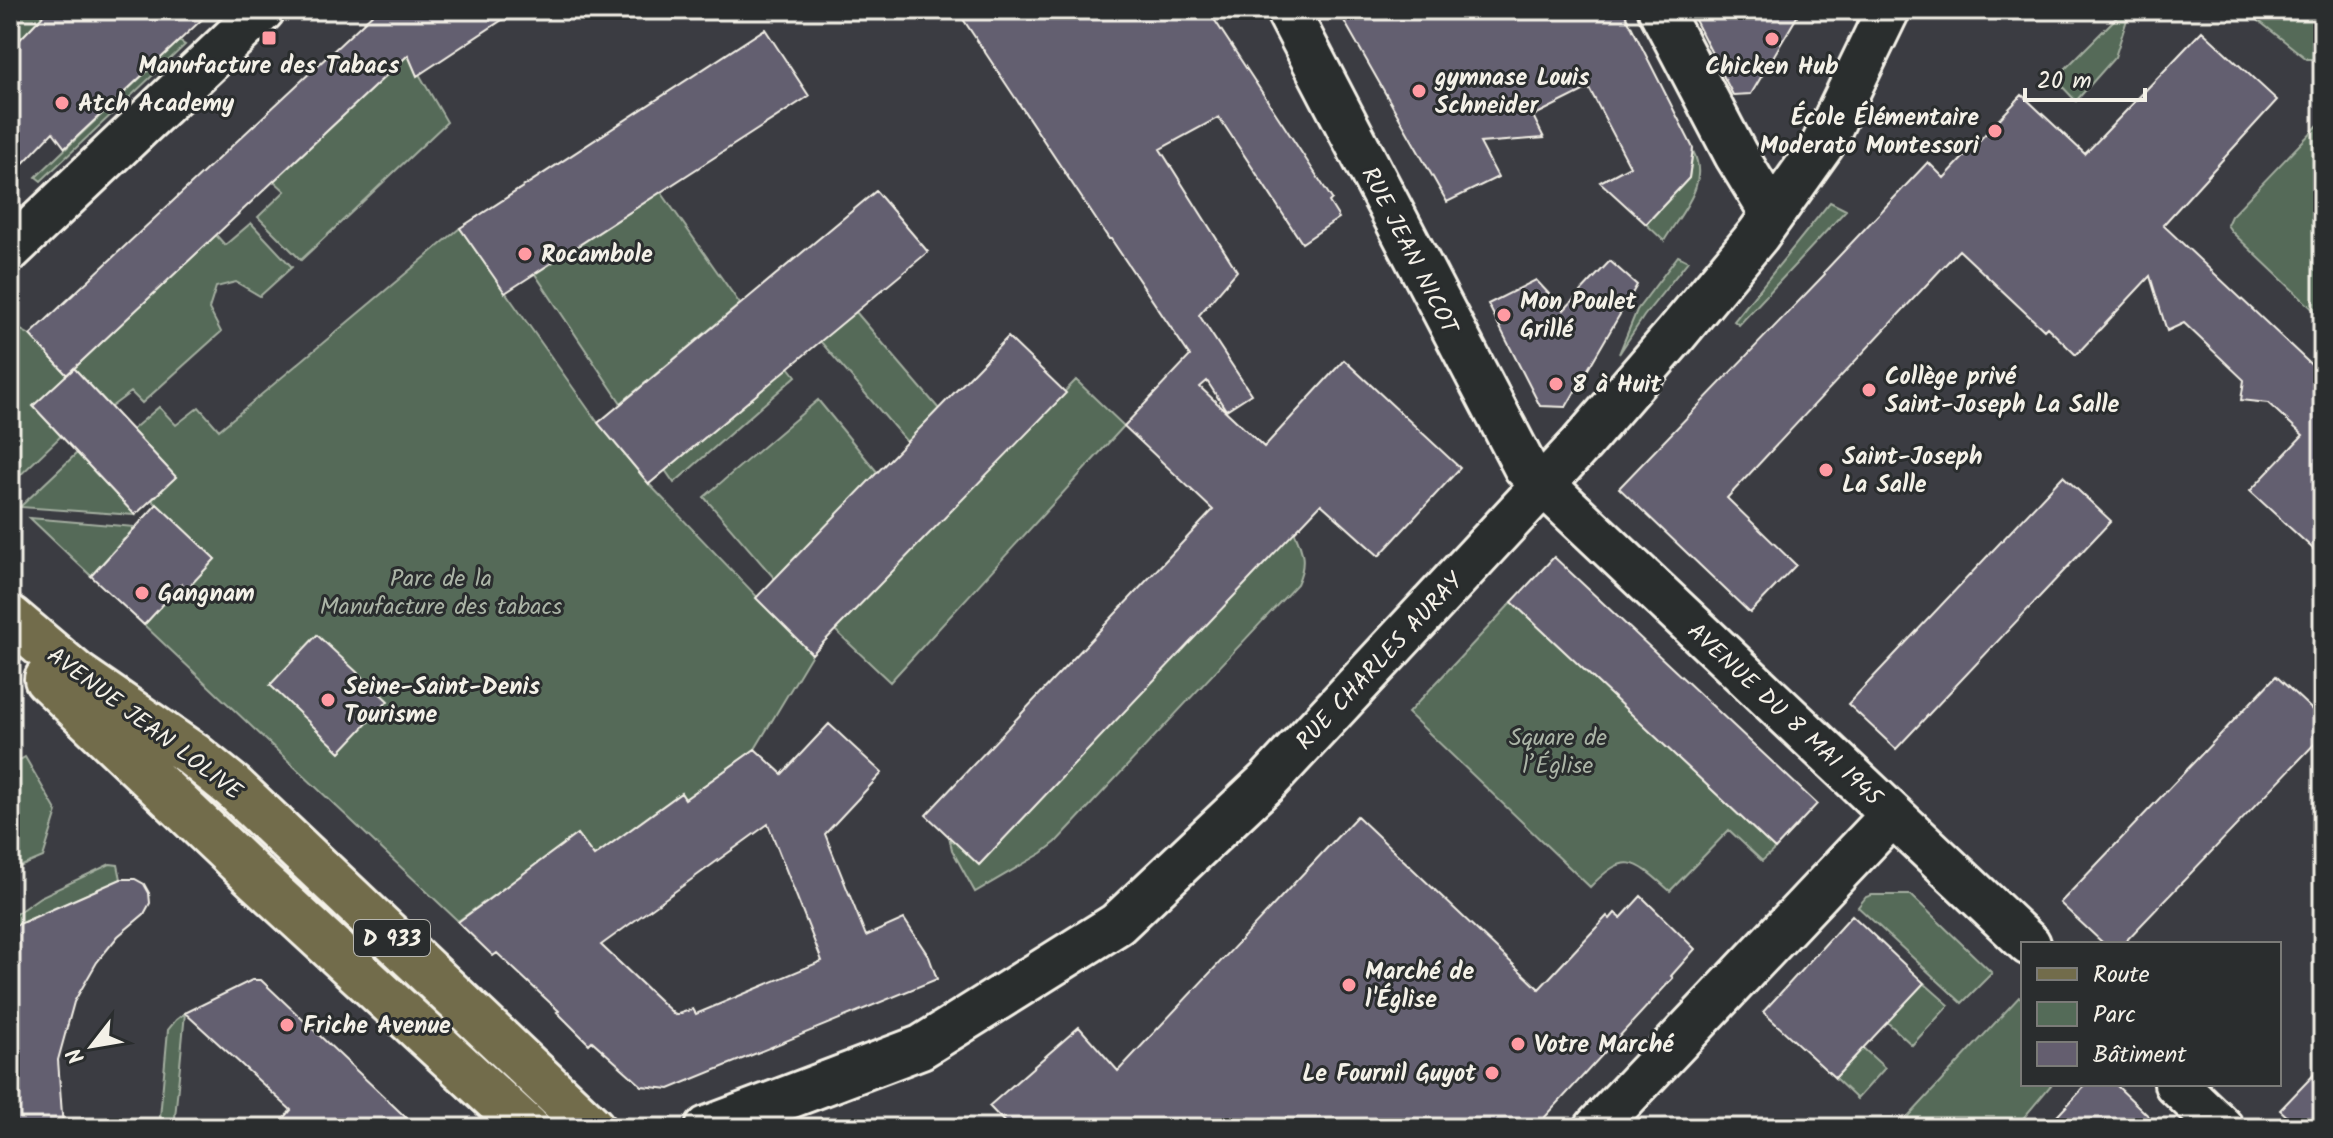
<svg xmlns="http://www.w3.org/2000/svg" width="2333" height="1138" font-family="Kalam,sans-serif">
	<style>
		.green { fill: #546b58; stroke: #a4aea0; stroke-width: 2 }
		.building { fill: #645e6f; stroke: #f4f1e8; stroke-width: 2; fill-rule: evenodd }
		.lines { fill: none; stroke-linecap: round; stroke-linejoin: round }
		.minor-casing { stroke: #f4f1e8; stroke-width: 48 }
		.major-casing { stroke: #f4f1e8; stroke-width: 50 }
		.minor { stroke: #2a2d2e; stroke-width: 42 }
		.major { stroke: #726c4b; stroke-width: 44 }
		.poi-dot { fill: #ff9aa2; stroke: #2a2d2e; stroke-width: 3 }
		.labels { text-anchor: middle; stroke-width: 6; stroke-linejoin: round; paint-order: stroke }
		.shield { fill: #2a2d2e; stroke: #b7b6b0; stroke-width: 2 }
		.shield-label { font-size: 22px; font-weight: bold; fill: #f4f1e8 }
		.poi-label { font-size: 24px; font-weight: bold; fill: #f4f1e8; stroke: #2a2d2e; text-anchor: start }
		.street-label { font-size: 24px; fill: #f4f1e8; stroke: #2a2d2e }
		.park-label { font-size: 24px; fill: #acb5a7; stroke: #2a2d2e }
	</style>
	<rect width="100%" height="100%" fill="#3b3c42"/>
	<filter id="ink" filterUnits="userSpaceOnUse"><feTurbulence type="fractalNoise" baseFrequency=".0125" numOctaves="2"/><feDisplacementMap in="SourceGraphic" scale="16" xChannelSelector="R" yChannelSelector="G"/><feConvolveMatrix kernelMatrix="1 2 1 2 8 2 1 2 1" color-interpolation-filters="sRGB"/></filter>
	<g filter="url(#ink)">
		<path class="green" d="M10,10h38l-37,39 -1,-2z
			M2119,10h11l-15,47 -39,44 -21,-22 66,-66z
			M2245,10h78v49h-16z
			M179,41l6,4 -144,136 -5,-4z
			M408,55l39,67 -146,138 -43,-43 27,-26 -11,-10z
			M2323,120v199l-91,-87 -5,-7 4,-9z
			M1693,151c17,33 -11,60 -29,90l-18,-17 43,-46z
			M661,192l79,112 -119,99 -86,-129z
			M1830,202l16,8 -107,115 -5,-4z
			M251,223l41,44 -32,29 -24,-14 -20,5 -7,22 12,23 -79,71 -11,-11 -20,15 -37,-39 142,-133 9,10z
			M460,228l138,195 51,61 163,170 -57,95 -70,50 -4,-6 -43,31 -39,38 -22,-27 -119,86 -314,-296 33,-37 -1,-9 11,9 28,-29 -63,-59 24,-23 -44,-47 27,-23 17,18 23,-18 20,23z
			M1678,256l10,5 -44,55 -25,38 18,-44z
			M856,312l83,97 -32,33 -87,-101z
			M21,330l9,5 37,40 -34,31 28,30 -51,49v-144z
			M789,367l7,9 -122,107 -9,-13z
			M1076,380l48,46 -234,256 -55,-52z
			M818,400l60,73 -103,106 -71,-82z
			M77,453l58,62 -115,-8z
			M30,518l105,9 -6,7 6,6 -11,-1 -33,37z
			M1294,531c9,20 13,32 3,53l-241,258 -14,11 -67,39 -23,-42 -3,-14 31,28z
			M1512,602l263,247 -13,12 -33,-31 -59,61c-35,-31 -44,-41 -80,-4l-182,-174z
			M25,757l32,55 -14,45 -33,14v-106z
			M110,864l8,1 3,14 -111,49v-10l30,-21z
			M1872,895h39l81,78 -30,30 -104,-96 8,-10z
			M1924,983l25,22 -37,40 -25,-23z
			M2019,997l4,3v84h29l-37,44h-117z
			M185,1013l-11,115h-15l9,-98 8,-10z
			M1863,1048l22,20 -28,31 -22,-21z"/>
		<path class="building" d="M48,10h164l-147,138 -12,-16 -43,45v-127z
			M377,10h140l-100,66 -9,-21 -341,320 -37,-40z
			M957,10h251l124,189 -3,3 10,16 -37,25 -83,-126 -59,32 77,122 -38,44 52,79 -25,16 -19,-29 -7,6 64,60 80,-87 116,108 -81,88 -58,-52 -342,361 -53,-50 287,-305 -89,-84 66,-70 -79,-117h-2z
			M1338,10h285l70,138 -4,30 -43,46 -46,-42 30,-16 -41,-78 -56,28 11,22 -64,5 18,34 -51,25z
			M1690,10h111l-50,84 -18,1z
			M765,29l44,67 -304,197 -45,-65z
			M2202,31l75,69 -114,125 160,151v182l-73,-67 53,-56 -35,-32 -27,-3 3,-20 -60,-57 -17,8 -17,-55 -74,79 -29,-28 -3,3 -85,-80 -232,248 69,67 -46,48 -131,-125 206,-214 -1,-2 104,-110 16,16 78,-83 63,59z
			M876,191l52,61 -279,232 -51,-61z
			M1610,261l27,24 -71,122 -26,-1 -52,-102 48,-24 28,30z
			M1008,337l58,56 -254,261 -56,-56z
			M74,368l102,109 -41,38 -102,-109z
			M2063,476l48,45 -215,228 -48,-45z
			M157,504l58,55 -28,30 -5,-5 -38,41 -53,-49z
			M1554,557l263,247 -42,45 -263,-247z
			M317,635l71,66 -48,51 -70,-67z
			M2276,676l47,44v15l-200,209h-19l-44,-41z
			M829,724l53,49 -57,61 41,102 38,-17 25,38 8,22 -268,110 -27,-3 -50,-45 -3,3 -32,-32 2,-1 -62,-58 -4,3 -35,-34 119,-88 17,22 87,-63 4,6 70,-50 27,25zM768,824l54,137 -126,53 -3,-5 -18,6 -74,-70z
			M1357,816l182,173 68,-73 3,3 5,-6 6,5 20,-22 54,53 -24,27 2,2 -138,150h-525l-21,-22 90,-79 39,44z
			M121,879h14l9,5 5,9 1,10 -6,11 -26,22 -21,26 -23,40 -16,58 5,68h-53v-200z
			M1852,915l72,68 -89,95 -72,-66z
			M252,980h9l156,148h-141l15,-18 -106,-97z
			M2323,1065v63h-23l-20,-18z
			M2087,1084h28l46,44h-115z"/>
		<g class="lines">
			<g class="minor-casing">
				<path id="minor" d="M1287,10l238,457 504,477
					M1660,10l76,145 36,59
					M10,250l253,-240
					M2176,1084l46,44
					M707,1128l214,-81 196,-123 151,-143 313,-337 95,-110 82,-99 65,-91 65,-134
					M1596,1128l296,-313"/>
			</g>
			<g class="major-casing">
				<path id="major" d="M10,618l66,56 116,80 41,33 359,341
					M47,679l211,201 269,248"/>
			</g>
			<use href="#minor" class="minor"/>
			<use href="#major" class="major"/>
		</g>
	</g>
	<g class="poi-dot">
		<rect x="261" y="30" width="16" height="16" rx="4"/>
		<circle cx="1772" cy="39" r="8"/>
		<circle cx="1419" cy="91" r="8"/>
		<circle cx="62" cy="103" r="8"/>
		<circle cx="1995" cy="131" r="8"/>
		<circle cx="525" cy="254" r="8"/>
		<circle cx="1504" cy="315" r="8"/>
		<circle cx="1556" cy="384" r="8"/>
		<circle cx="1869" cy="390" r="8"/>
		<circle cx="1826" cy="470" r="8"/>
		<circle cx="142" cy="593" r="8"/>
		<circle cx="328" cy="700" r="8"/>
		<circle cx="1349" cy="985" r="8"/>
		<circle cx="287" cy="1025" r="8"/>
		<circle cx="1518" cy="1044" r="8"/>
		<circle cx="1492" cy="1073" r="8"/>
	</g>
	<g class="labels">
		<rect class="shield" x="354" y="920" width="76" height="36" rx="6"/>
		<g class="shield-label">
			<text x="392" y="946">D 933</text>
		</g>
		<g class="poi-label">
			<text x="269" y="73" text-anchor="middle">Manufacture des Tabacs</text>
			<text x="1772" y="74" text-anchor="middle">Chicken Hub</text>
			<text x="1435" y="85">gymnase Louis<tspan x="1435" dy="28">Schneider</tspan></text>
			<text x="78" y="111">Atch Academy</text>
			<text x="1979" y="125" text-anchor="end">École Élémentaire<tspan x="1979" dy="28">Moderato Montessori</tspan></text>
			<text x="541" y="262">Rocambole</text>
			<text x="1520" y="309">Mon Poulet<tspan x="1520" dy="28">Grillé</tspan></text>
			<text x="1885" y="384">Collège privé<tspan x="1885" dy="28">Saint-Joseph La Salle</tspan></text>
			<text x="1572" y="392">8 à Huit</text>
			<text x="1842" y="464">Saint-Joseph<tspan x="1842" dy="28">La Salle</tspan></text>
			<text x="158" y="601">Gangnam</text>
			<text x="344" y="694">Seine-Saint-Denis<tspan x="344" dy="28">Tourisme</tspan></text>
			<text x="1365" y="979">Marché de<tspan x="1365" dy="28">l'Église</tspan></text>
			<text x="303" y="1033">Friche Avenue</text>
			<text x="1534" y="1052">Votre Marché</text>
			<text x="1476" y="1081" text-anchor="end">Le Fournil Guyot</text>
		</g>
		<g class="street-label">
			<text transform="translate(1410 250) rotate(63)" y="8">RUE JEAN NICOT</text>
			<text transform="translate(1379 661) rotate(-47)" y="8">RUE CHARLES AURAY</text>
			<text transform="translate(1785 714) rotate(43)" y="8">AVENUE DU 8 MAI 1945</text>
			<text transform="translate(145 723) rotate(37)" y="8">AVENUE JEAN LOLIVE</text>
		</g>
		<g class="park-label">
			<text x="441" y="586">Parc de la<tspan x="441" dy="28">Manufacture des tabacs</tspan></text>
			<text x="1558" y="745">Square de<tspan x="1558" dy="28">l’Église</tspan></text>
		</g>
	</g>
	<rect width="2333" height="1138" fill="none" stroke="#2a2d2e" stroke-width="40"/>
	<rect x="20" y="20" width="2293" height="1098" fill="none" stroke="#f4f1e8" stroke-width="3" filter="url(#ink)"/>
	<rect x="2021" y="942" width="260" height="144" fill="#2a2d2e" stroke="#7b7b78" stroke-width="2"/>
	<rect x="2037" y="968" width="40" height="12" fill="#726c4b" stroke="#7b7b78" stroke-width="2"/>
	<text x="2093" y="982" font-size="24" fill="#f4f1e8">Route</text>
	<rect x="2037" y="1002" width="40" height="24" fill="#546b58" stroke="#7b7b78" stroke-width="2"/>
	<text x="2093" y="1022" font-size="24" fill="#f4f1e8">Parc</text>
	<rect x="2037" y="1042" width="40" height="24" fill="#645e6f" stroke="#7b7b78" stroke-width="2"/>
	<text x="2093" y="1062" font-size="24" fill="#f4f1e8">Bâtiment</text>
	<g transform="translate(92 1046) rotate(239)" stroke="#2a2d2e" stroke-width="6" paint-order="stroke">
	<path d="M0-6L14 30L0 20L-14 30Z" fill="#f4f1e8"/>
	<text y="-12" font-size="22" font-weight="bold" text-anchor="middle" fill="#f4f1e8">N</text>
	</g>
	<path d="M2025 88v12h120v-12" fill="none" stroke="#f4f1e8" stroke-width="4"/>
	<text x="2037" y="88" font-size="24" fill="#f4f1e8" stroke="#2a2d2e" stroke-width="6" paint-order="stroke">20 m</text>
</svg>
